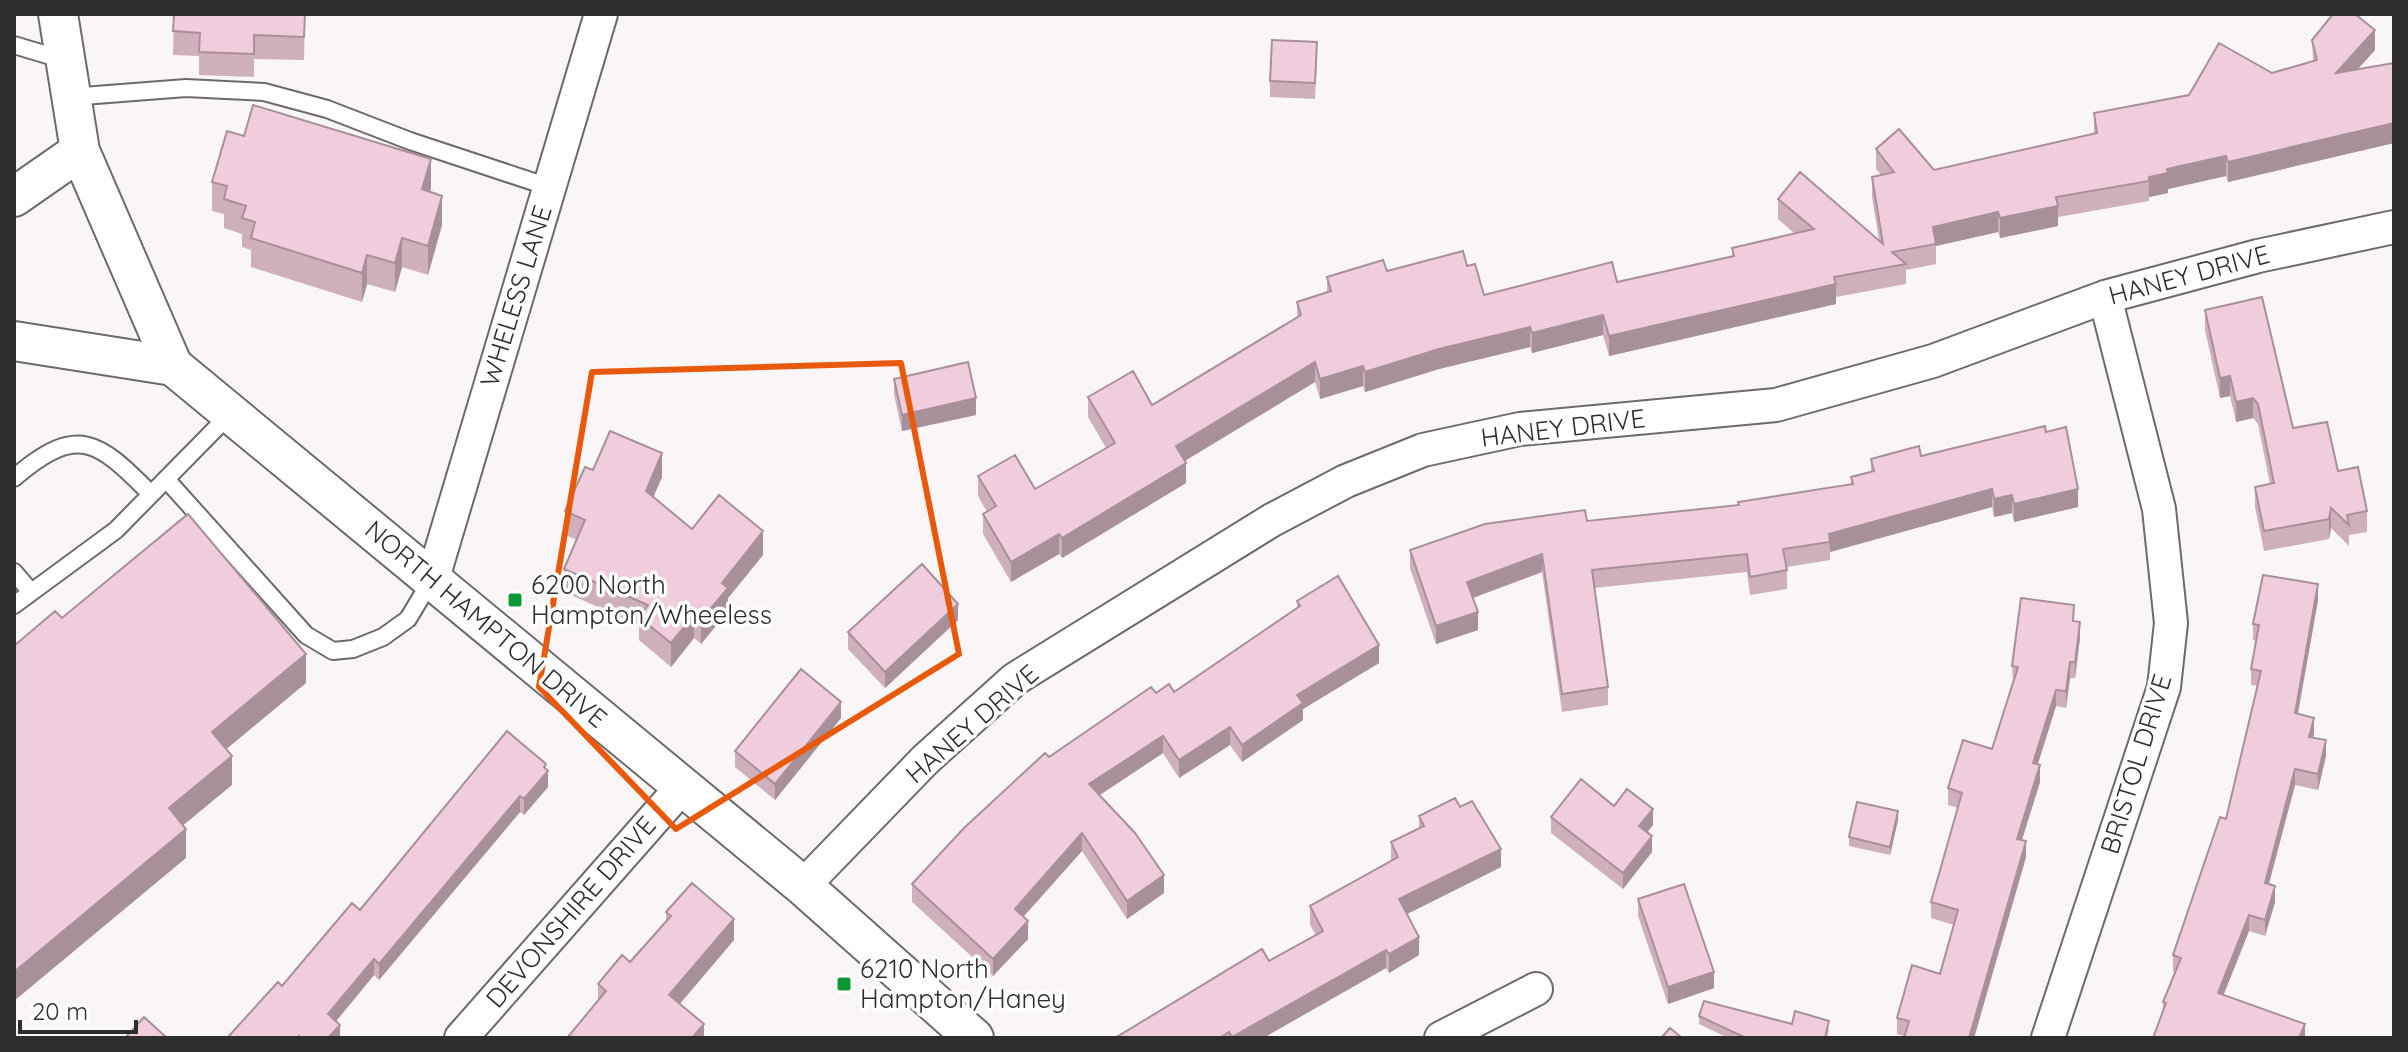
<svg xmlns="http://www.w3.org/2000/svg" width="2408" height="1052" font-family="Quicksand,sans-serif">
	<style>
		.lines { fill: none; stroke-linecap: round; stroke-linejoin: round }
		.service-casing { stroke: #6d6a6b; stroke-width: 20 }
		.minor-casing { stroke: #6d6a6b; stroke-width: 36 }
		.tertiary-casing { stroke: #6d6a6b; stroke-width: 42 }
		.service { stroke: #fff; stroke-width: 16 }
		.minor { stroke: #fff; stroke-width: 32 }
		.tertiary { stroke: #fff; stroke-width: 38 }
		.wall { fill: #ceb0bd }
		.shaded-wall { fill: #a8909a }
		.building { fill: #f0cddc; stroke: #a8909a; stroke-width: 2 }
		.marked { fill: none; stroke: #e8590c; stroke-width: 6; stroke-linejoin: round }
		.poi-dot { fill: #0d9931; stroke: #fff; stroke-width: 3 }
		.labels { text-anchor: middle; stroke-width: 7; stroke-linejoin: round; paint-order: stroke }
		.street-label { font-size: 26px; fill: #2f2e2e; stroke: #fff }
		.poi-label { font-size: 26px; fill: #2f2e2e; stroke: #fff; text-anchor: start }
	</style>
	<rect width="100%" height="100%" fill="#faf6f8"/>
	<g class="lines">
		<g class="service-casing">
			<path id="service" d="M14,45l50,15
				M70,97l116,-9 78,4 63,17 83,32 139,46
				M14,478c64,-55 84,-37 137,16
				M166,479l140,156 27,16 20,-2 30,-12 25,-18 24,-40
				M14,572l17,20
				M14,605l102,-75 115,-117"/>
		</g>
		<g class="minor-casing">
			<path id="minor" d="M433,578l168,-564
				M803,886l122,-126 90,-81 257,-159 74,-39 77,-31 97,-21 256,-24 157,-44 172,-64 153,-41 136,-29
				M461,1038l221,-251
				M1441,1038l95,-49
				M2048,1038l116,-351 7,-64 -12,-114 -54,-212"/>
		</g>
		<g class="tertiary-casing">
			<path id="tertiary" d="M58,14l22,137 93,215 630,520 171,152
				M14,197l66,-46
				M14,341l159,25"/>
		</g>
		<use href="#service" class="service"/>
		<use href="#minor" class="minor"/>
		<use href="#tertiary" class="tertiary"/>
	</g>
	<path class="wall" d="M174,14h131l-1,46 -50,-1v18l-55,-2v-19l-26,-1z
		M2312,40l63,10 -18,20 37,-7v80l-166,39 -2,-6 -58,13v4l-19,4v4l-91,16v9l-58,12 -2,-6 -62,14v18l-30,6v14l-70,13v7l-227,52 -6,-21 -71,18 -2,-6 -91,22 -74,23 -2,-6 -43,13 -5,-17 -130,79 1,22 -124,75 -3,-4 -48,28 -28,-48v-20l4,-2 -9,-16v-20l57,13 71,-41 -18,-31v-20l64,8 145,-88v-15l30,-10v-15l60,-6 80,-5 17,29 133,-13 115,-26v-8l63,-14 -17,-15v-20l101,41 -7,-43v-20l9,-2 -5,-6v-20l58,21 160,-37v-20l95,-18 124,-34z
		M1317,58l-2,41 -45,-2v-16z
		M212,182l219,6 -1,4 12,33 -14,50 -26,-8 -7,25 -28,-8 -5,18 -111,-35v-17l-9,-3v-13l-18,-6v-14l-12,-3z
		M2205,310l88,118 45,43 29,40v21l-18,3v11l-18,-18 -2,11 -65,12 -9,-44v-20l15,-3 -12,-60 -5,-6 -17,4 -6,-26 -10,2 -15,-68z
		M894,379l82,36 -74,16 -8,-36z
		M2046,432l32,75 -64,15 -2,-9 -18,4 -2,-10 -162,45v8l-43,7v22l-37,6 -3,-23 -153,16 14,99v18l-46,7 -20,-140 -69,26 5,32 -42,14 -26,-76v-18l177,-29 151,-16 113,-21v-7l20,-5v-13l50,-3z
		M593,470l69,7 -9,20 39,32 71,26 -35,43v13l-27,33 -7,-6 -23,29 -32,-27v-15l-75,-33v-23l13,-29 -12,-5v-24z
		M2318,600l-20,114 16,20 -1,3 13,19 -8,34 -23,-5 -27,99 7,18 -10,34 -16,-5 -26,64 82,43 -142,-26v-10l12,-30 -2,-1v-16l53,-136 32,-133 -7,-1v-16l5,-28 -3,-1v-16z
		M1297,601l82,62 -76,46v11l-61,42 -12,-17 -51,33 -16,-25 -63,42 64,98 -37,26 -45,-68 -59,66 5,22 -35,37 -81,-74v-18l137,-127 107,-64 18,-1 123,-83z
		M958,620l-73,68 -37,-39v-17z
		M2074,622l6,16 -5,40h-5l-4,30 -10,-2 -18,58 2,18 -18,58 4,17 -52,181h-70v-2l-7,-2v-16l43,-44 14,-49 -23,-7v-16l27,-94 -10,-3v-17l44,-39 21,-66 -1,-17z
		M841,718l-66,82 -40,-33v-16z
		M546,769l2,18 -24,28 -4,-3 -141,168 -5,-5 -38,46 4,17h-113l133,-128z
		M1614,806l39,19 -6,7 5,20 -29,37 -72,-56v-16z
		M1460,807l41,60 -94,47 12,41 -30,18 -3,-5 -123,70h-148l154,-77 47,-26 -6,-10v-19l81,-45v-19l28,-14v-12z
		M1898,820l-8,35 -41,-9v-9z
		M1638,899l76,89 -46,16 -30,-88z
		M666,912l68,28 -54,64 24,34 -106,-37v-17l32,-22 36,-41z
		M1699,1016l130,13 -2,9h-99l-29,-14z"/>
	<path class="shaded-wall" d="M2375,30v20l-39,43v-20z
		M2394,123v20l-166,39v-20z
		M2226,156v20l-58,13v4l-19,4v-20l18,-8z
		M431,159v29l-9,31v-30z
		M442,196v29l-14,50v-29z
		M2058,206v20l-58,12v-20z
		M1998,212v20l-62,14 -3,-19z
		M402,238v29l-7,25v-29z
		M367,255v29l-5,18v-29z
		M1836,284v20l-227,52v-20z
		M1603,315v20l-71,18v-20z
		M1530,327v20l-91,22 -74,23v-20l74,-23z
		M1315,362v20l-139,84v-20z
		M1363,366v20l-43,13v-20z
		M2230,376v20l-10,2v-20z
		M976,398v17l-74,16v-16z
		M2253,398v20l-17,4v-20z
		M662,453v24l-16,37v-23z
		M1186,463v20l-124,75v-20z
		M1992,489v18l-162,45 -1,-18z
		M2078,489v18l-64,15v-18z
		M2012,495v18l-18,4v-18z
		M2331,508v20l-2,11v-20z
		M763,531v24l-35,43v13l-27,33v-24l21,-37z
		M1059,534v20l-48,28v-20z
		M1542,554v18l-75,28v-18z
		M2318,584v16l-23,129v-16z
		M958,604v16l-73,68v-16z
		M1478,612v18l-42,14v-18z
		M694,615v23l-23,29v-24z
		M2080,622v16l-5,40v-16z
		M1379,645v18l-76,46v11l-61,42v-17l55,-50z
		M306,654v29l-94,78v-29z
		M2070,662v16l-4,30v-17z
		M2056,690v16l-23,73v-16z
		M841,702v16l-66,82v-16z
		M2314,718v16l-5,18v-15z
		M1230,727v18l-51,33v-18z
		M1163,736v17l-74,49v-18z
		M2326,740v16l-8,34v-16z
		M232,756v29l-63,52v-29z
		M546,764v9l2,-2v16l-24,28v-16z
		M2040,765v17l-23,73v-16z
		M2295,769v16l-30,114v-16z
		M520,796v16l-141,168v-16z
		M1653,809v16l-14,18v-17z
		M1898,811v9l-8,35v-8z
		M186,829v29l-172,143v-29z
		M1082,833v18l-67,75v-17z
		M1652,836v16l-29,37v-16z
		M2026,841v16l-52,181h-5z
		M1501,849v18l-102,51v-19z
		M1164,875v18l-37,26v-18z
		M2275,886v16l-10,34v-16z
		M2249,915v16l-31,78v-16z
		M734,919v21l-65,76v-21z
		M1028,921v18l-35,37v-17z
		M1419,937v18l-30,18v-19z
		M1386,950v18l-123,70h-31z
		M374,959v16l-46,56v-17z
		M1714,972v16l-46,16v-17z
		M704,1024v14h-12z
		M2305,1024v14h-6z
		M340,1025v13h-12z"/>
	<path class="building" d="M174,14h131l-1,23 -50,-2v19l-55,-2 1,-19 -27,-2z
		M2333,14h22l20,16 -39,43 58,-10v60l-166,39 -2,-6 -59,13 1,4 -19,4v4l-93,16 2,9 -58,12 -2,-6 -65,15 3,17 -44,8 14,12 -72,13 2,7 -227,52 -6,-21 -71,18 -2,-6 -91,22 -74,23 -2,-6 -43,13 -5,-17 -139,84 10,17 -124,75 -3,-4 -48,28 -28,-48 13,-8 -18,-30 37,-21 20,34 80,-46 -27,-46 45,-26 19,34 149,-90 -4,-13 34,-11 -4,-14 56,-17 4,11 76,-20 4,15 8,-2 9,31 128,-33 5,20 117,-26 -2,-8 82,-19 -36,-30 22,-27 83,72 -11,-67 22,-5 -18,-23 23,-20 35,41 163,-37 -3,-20 95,-18 30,-52 53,30 45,-13 -5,-20z
		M1272,40l45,2 -2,41 -45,-2z
		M253,105l178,54 -9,30 20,7 -14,50 -26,-8 -7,25 -28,-8 -5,18 -111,-35 4,-16 -13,-4 4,-12 -22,-7 3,-13 -15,-4 15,-51 17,5z
		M2262,297l31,131 34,-6 11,49 20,-4 9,44 -20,4 2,10 -18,-17 -2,11 -65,12 -9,-44 19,-4 -16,-79 -5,-6 -17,4 -6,-26 -10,2 -15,-68z
		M968,362l8,36 -74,17 -8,-36z
		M2045,426l1,6 20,-5 12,62 -64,15 -2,-9 -18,4 -2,-10 -163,45 1,8 -47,7 4,21 -37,7 -3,-23 -155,16 16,117 -46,7 -20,-140 -75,28 11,30 -42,14 -26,-76 75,-26 100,-14 2,11 152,-16 -1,-3 115,-18 -2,-7 23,-6 -3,-12 48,-13 2,10z
		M610,431l52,22 -16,38 46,38 27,-34 44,36 -41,52 6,5 -27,32 -7,-5 -23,28 -32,-26 9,-12 -84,-36 21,-49 -20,-9 20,-44 8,3z
		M188,514l118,140 -94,78 20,24 -63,52 17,21 -172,143v-326l41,-35 7,7z
		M922,564l36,40 -73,68 -37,-40z
		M2263,575l55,9 -23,129 19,5 -5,19 17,3 -8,34 -23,-5 -30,114 10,3 -10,34 -16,-5 -31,78 87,31 -6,14h-146l13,-35 -3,-1 18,-44 -8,-3 47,-138 6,2 35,-148 -10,-2 8,-44 -6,-1z
		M1338,576l41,69 -82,50 6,8 -61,42 -12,-18 -51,33 -16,-24 -74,48 46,49 29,42 -37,26 -45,-68 -67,76 13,12 -35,38 -81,-75 52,-56 81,-75 4,4 102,-70 5,6 13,-9 5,8 126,-86 -3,-5z
		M2021,598l53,7 -1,16 7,1 -5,40h-5l-4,29 -10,-1 -23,73 7,2 -23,74 9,2 -57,197h-65l5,-17 -12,-3 15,-53 28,9 18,-64 -27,-8 31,-109 -14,-5 15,-48 29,9 26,-82 -6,-1z
		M801,669l40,33 -66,82 -40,-33z
		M507,731l39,33 -2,3 4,4 -24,28 -4,-3 -141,168 -5,-5 -46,55 12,11 -12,13h-27l-2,-2 -1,2h-71l51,-56 4,4 70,-83 8,7z
		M1581,779l33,27 13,-17 26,20 -14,17 13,10 -29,37 -72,-56z
		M1455,798l5,9 12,-6 29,48 -102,50 20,38 -30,17 -3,-4 -154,87 -3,-5 -9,6h-105l147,-89 7,12 54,-30 -13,-25 88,-49 -7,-15 33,-16 -5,-10z
		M1857,802l41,9 -8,36 -41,-10z
		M692,883l42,36 -65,76 35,29 -12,14h-125l39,-47 -8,-7 24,-29 8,7 41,-46 -5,-4z
		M1684,884l30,88 -46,15 -30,-88z
		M1704,1001l88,23 3,-13 34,10 -4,17h-79l-47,-22z
		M144,1017l23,21h-42z
		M1670,1028l12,10h-21z"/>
	<path class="marked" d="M901,363l58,291 -283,175 -137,-142 53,-315z"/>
	<g class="poi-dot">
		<rect x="507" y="592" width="16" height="16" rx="4"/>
		<rect x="836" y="976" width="16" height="16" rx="4"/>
	</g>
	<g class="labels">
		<g class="street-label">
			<text transform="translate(2189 275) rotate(-15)" y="9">HANEY DRIVE</text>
			<text transform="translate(516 296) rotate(-73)" y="9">WHELESS LANE</text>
			<text transform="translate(1563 428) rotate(-7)" y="9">HANEY DRIVE</text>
			<text transform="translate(486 624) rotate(40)" y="9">NORTH HAMPTON DRIVE</text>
			<text transform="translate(972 724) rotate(-41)" y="9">HANEY DRIVE</text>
			<text transform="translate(2136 764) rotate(-73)" y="9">BRISTOL DRIVE</text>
			<text transform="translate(571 912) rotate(-49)" y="9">DEVONSHIRE DRIVE</text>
		</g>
		<g class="poi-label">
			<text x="531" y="594">6200 North<tspan x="531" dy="30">Hampton/Wheeless</tspan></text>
			<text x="860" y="978">6210 North<tspan x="860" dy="30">Hampton/Haney</tspan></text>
		</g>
	</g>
	<rect width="2408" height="1052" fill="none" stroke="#2f2e2e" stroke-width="32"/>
	<path d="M20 1020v12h116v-12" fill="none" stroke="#2f2e2e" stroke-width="4"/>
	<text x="32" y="1020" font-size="24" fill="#2f2e2e" stroke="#ffffff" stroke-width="6" paint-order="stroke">20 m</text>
</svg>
